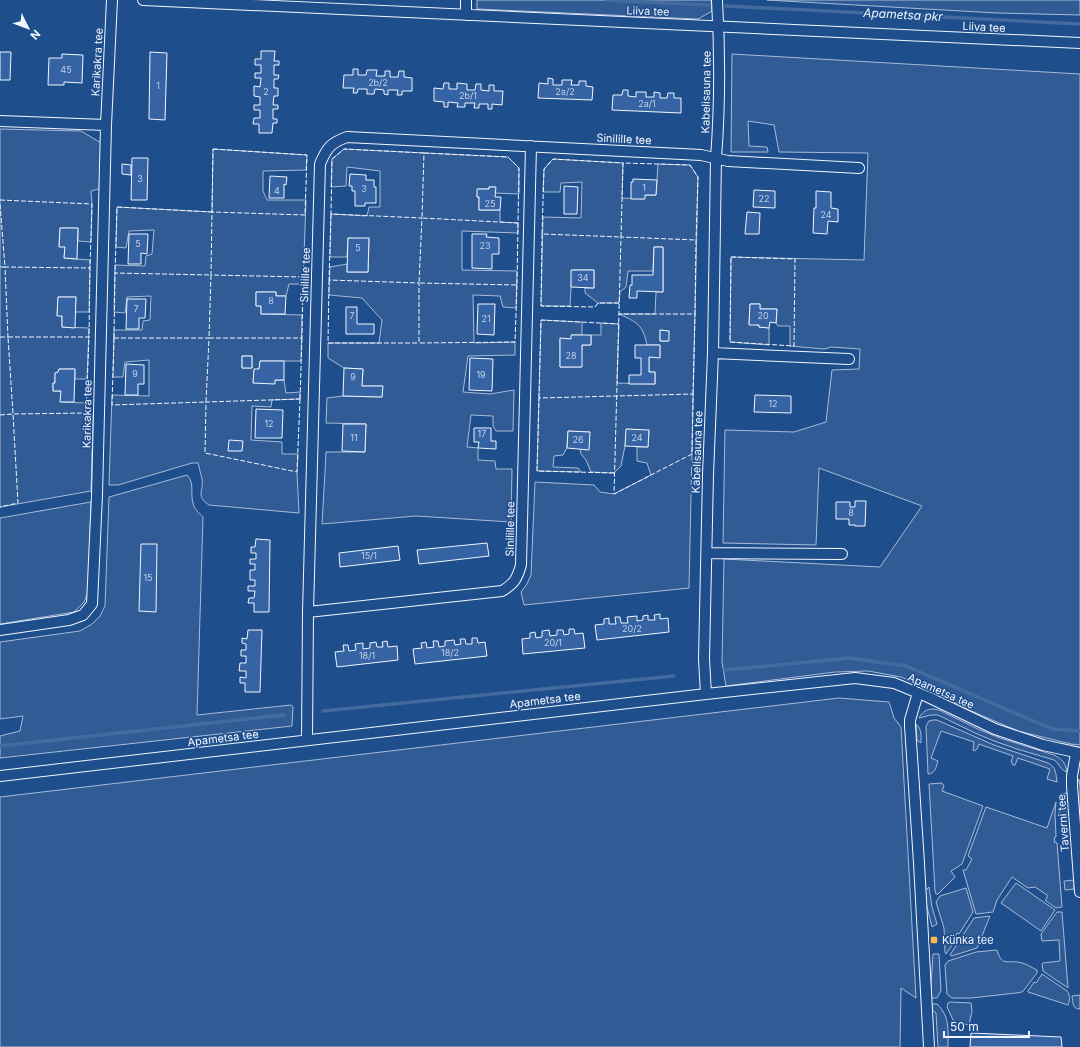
<svg xmlns="http://www.w3.org/2000/svg" width="1080" height="1047" font-family="Inter,sans-serif">
	<style>
		.green { fill: #305b95; stroke: #a8bbd7; fill-rule: evenodd }
		.lines { fill: none; stroke-linecap: round; stroke-linejoin: round }
		.stream { stroke: #446ba0; stroke-width: 3.5 }
		.building { fill: #3563a3; stroke: #f2f6ff }
		.street-casing { stroke: #f2f6ff; stroke-width: 12 }
		.street { stroke: #1f4e8c; stroke-width: 10 }
		.fence { stroke: #f2f6ff; stroke-width: 1; stroke-dasharray: 5 2; stroke-linecap: butt }
		.poi-dot { fill: #ffb74d; stroke: #1f4e8c; stroke-width: 1.5 }
		.labels { text-anchor: middle; stroke-width: 3; stroke-linejoin: round; paint-order: stroke }
		.number-label { font-size: 9px; fill: #c3d1e8 }
		.street-label { font-size: 11px; fill: #f2f6ff; stroke: #1f4e8c }
		.poi-label { font-size: 11px; fill: #f2f6ff; stroke: #1f4e8c; text-anchor: start }
		.water-label { font-size: 12px; font-style: italic; fill: #f2f6ff; stroke: #1f4e8c }
	</style>
	<rect width="100%" height="100%" fill="#1f4e8c"/>
	<path class="green" d="M477,0h234l1,11 -14,8 -221,-10z
		M767,0h313v15l-83,-2z
		M732,54l348,20v671l-9,-1 -53,-13 -49,-21 -43,-23 -25,-10 -33,-6 -33,1 -109,14 -4,-24 2,-103 156,8 42,-61 -103,-38 -3,77 -93,-2 2,-113 69,2 32,-10 6,-52 27,-1 1,-20 -29,-2 -7,2 -34,-3v-20h-12l-2,-3 1,-14h-17v-5h-10l-1,20 10,1v2l10,1v17l-39,-3 1,-85 133,3 4,-107 -89,-1 -5,-27 -26,-4 1,25 18,1 1,5h-37z
		M0,129l81,2 20,12 -2,46 -8,2 1,13 -1,38 -13,-1v-13h-18l-1,18 6,1 -1,11 26,2 -1,52h-14l1,-15h-18l-1,18 5,1v11l27,1 -2,51h-12v-10h-16l-1,3 -3,1v10h-2v8h8v11l25,1v10l7,1 -2,77 -91,16z
		M213,149l94,6 -1,15 -43,1v20l4,9h39l-3,84h-14l-3,12h-10v-4h-20v14h5v8l41,1 -1,46h-41l-1,8 -5,1 -1,13 22,-3h9l2,13 14,-1v7l-28,1 -1,7 -19,-1 -1,34 31,2v12h16l-1,18 2,41 -90,-8c-14,-9 -5,-14 -7,-26 -1,-5 -3,-11 -4,-16h-6l-74,22h-9l3,-90 37,1v-36l-24,2 -2,15h-10l1,-47h28l1,-9 7,-1 1,-24 -24,1 -2,16 -11,-1 1,-47 30,1 1,-10 6,-2 2,-24 -25,1 -3,17 -10,-1 1,-40 95,5zM242,356h10v12h-10z
		M344,149l164,8 11,11v26l-24,-1v-6h-6v2h-11l-1,8h2v13h21v12l18,1v10l-56,-2v39l55,1 -1,37 -13,-1 -3,-11 -27,-1 1,48 41,-1v13l-47,1 -5,36 27,2 24,-4 -1,41h-17l-3,-5v-10l-22,-1 -4,32 11,1v12l17,1 1,8h16l-1,53 -95,-6 -94,8 3,-52 1,-20h39l1,-28 -40,-1 1,-25 16,-2 39,1v-11h-20l1,-17 -19,-1 -16,-10v-15h51l3,-23 -20,-22 -33,-3 1,-28 17,-3v8h21l1,-33 -21,-1 -1,19h-17l1,-43 36,2 2,-9h11v-36l-33,-4 -1,19 -15,1 1,-28z
		M553,159l70,4 -1,35 22,1 1,-4h11l2,-31 32,1 8,12 -9,411 -165,17 -3,-13 6,-8 4,-9 4,-93 59,3 6,7 14,2 37,-19 -4,-12 -10,-2v-14h11l1,-16 -22,-2 -2,17 -4,20 -7,7 -23,-1 -5,-12 -5,-6 -1,-5 10,-17 -22,-1 -1,17 -4,7 -9,1 -1,11 25,1 3,4 -44,-1 4,-151 41,2v13h-10l-1,4h-11v28h21l1,-22h9v-10h10v-12l18,1 -2,59 38,1v-12h-6v-15h11v-12h-13c-4,-20 -10,-23 -28,-31h36l1,-22h7v-45h-9l-1,24h-25l-2,16 -6,5 -1,11h-21l-13,-10v-5h9v-18h-22l-2,36h-29l2,-89 38,1 1,-36 -21,1 -1,9h-17l1,-23zM660,330l9,1 -1,10h-8z
		M187,475c8,8 3,18 6,28 1,6 6,10 10,14l-6,198 94,-10 2,2 -1,19 -292,32v-22l20,-5 3,-15 -23,3v-77l80,-11 12,-7 8,-8 5,-10 4,-109z
		M91,502l-3,90 -4,10 -10,10 -74,12v-106z
		M839,698l50,4 5,16 7,9 15,271 -15,-10 -1,59h-900v-250z
		M933,709l6,1 41,20 20,8 54,17c9,5 11,7 13,17 -6,-1 -8,-9 -13,-12l-37,-11 -23,-8 -19,-8 -37,-18h-7l-12,3c3,-6 8,-9 14,-9z
		M933,720h4l57,25 54,18c8,4 8,11 9,19l-10,-3 3,-10 -32,-11 -3,7h-2l-2,-3 2,-6 -34,-12 -2,5 -3,2 -1,-1 1,-8 -33,-11 -10,27 7,3c-2,6 -2,12 -10,13l-2,-48 3,-5z
		M916,724c6,5 5,12 5,19l-4,-3z
		M1079,779l1,9v38l-3,-41z
		M942,783l2,3 -2,5 41,15 -21,58 -11,7 4,6 -17,17h-2l-1,-3 -6,-107z
		M1067,793l2,22 -10,1 1,-22z
		M1056,802l-1,12 1,23h-1l-1,2 1,1 -1,2 3,1 5,64 -6,1 -11,-8 2,-2v-3l-12,-8 -7,1 -16,-11 -15,23 -4,12 -17,2 -13,-44h3l6,-11 -4,-3 18,-49 61,21z
		M1074,880v9l-9,1 -1,-9z
		M1016,883l39,27 -14,21 -40,-28z
		M929,887l3,20 5,17 -5,3 -5,-20 -2,-16z
		M966,888l7,24 -14,22 -2,-1 -4,8 1,1 -8,12 -1,-2 -1,-24 -8,-26 4,-6z
		M1057,912h5l6,76 -25,-17 -1,-7 1,-1 17,-2 -1,-21 -17,1 -1,-7z
		M990,916l-13,32 -25,8 -2,-1 24,-37z
		M997,950c5,18 12,9 25,13 5,1 10,5 15,7v3l-13,17 -2,2 -6,1 -45,5h-19l-5,-4 -2,-29 3,-4 28,-9z
		M933,954h6l2,37 -4,7h-6v-13z
		M1042,974l25,17c3,3 3,10 1,14l-40,-13v-1l6,-9 2,1z
		M1080,995v14c-8,0 -7,-7 -8,-13z
		M950,1002l21,1 1,8 -3,14 -13,-2 -2,-1 -7,-15 1,-4z
		M932,1004h5c13,12 11,27 11,43h-10l-2,-34 -4,-3z"/>
	<g class="lines">
		<path class="stream" d="M607,0l101,5
			M726,6l354,18
			M725,670l124,-12 57,8 146,63 28,2
			M323,711l351,-35
			M0,746l284,-31"/>
	</g>
	<path class="building" d="M261,51h14l-1,10h5v4h-5v10h5l-1,4h-4v9h4v8h-4l-1,9h5v4h-5v10h4v4h-4l-1,10h-13v-9h-6l1,-6h6v-8h-6v-5h6v-8l-6,-1v-10l6,1 1,-9h-6v-5h6v-8h-6v-6h6z
		M0,52h11l-1,28h-10z
		M150,52l17,1 -2,67 -16,-1z
		M62,54l21,1 -1,28 -18,-1v3h-16l1,-27h13z
		M353,69h5v6h8l1,-5h10l-1,6h9v-5h5v6h8l1,-6h5v6l8,1v13h-10v4h-5l1,-5h-10v5l-4,-1v-4l-9,-1 -1,5h-7v-5h-9l-1,4h-4l1,-5h-11l1,-13h9z
		M548,78l5,1v6h9v-5h10l-1,5h8v-4h7v5l7,1 -1,13 -54,-2 1,-15 9,1z
		M444,83h5v6h8v-6l10,1v6h8l1,-6h5v6l8,1v-6h5v6h9l-1,14 -10,-1v5h-4v-5h-9v4h-5l1,-5h-10v4h-8l1,-4 -10,-1v5h-4v-5l-10,-1v-13l9,1z
		M623,90h5v6l8,1v-5h10v5h8v-5l6,1v5h7l1,-5h6v5h7v15l-69,-3 1,-15h9z
		M132,158h16l-1,42h-16z
		M122,164l9,1v10l-9,-1z
		M350,174l16,1v5h8v7h2v16h-11v3h-10v-15h-3v-5h-3z
		M270,176l17,1 -1,8 -2,-1v14h-15z
		M633,179l24,1 -1,15h-11v4h-14v-17h2z
		M564,186l14,1 -1,27h-13z
		M489,187h7l-1,10h6l-1,13h-21v-13h-2v-8h12z
		M754,190l21,1v17l-22,-1z
		M816,191l15,1v16l7,1v13l-10,-1 -1,13 -14,-1 1,-25h2z
		M747,212l13,1 -1,21h-14z
		M60,228h18l-1,31 -13,-1 1,-11h-6z
		M129,234h19l-1,20 -6,-1v11h-13z
		M472,234h15l-1,3 13,1v16h-7v15l-20,-1z
		M348,238h21l-1,34h-21z
		M654,247h9v45l-26,-1v7h-8l1,-13h2v-10h21z
		M571,270h23v18l-23,-1z
		M256,292h20v4h10l-1,18h-24v-8h-5z
		M58,297h18l-1,31 -13,-1v-11h-5z
		M127,299h19l-1,19h-6v11h-13z
		M478,304h17l-1,31 -17,-1z
		M750,304h10v5h17l-1,14 -6,-1 -1,6 -10,-1v-2h-10z
		M346,307h11v17h17v10h-28z
		M660,330l9,1v10h-9z
		M571,335h20v10h-9v22h-22v-29l11,1z
		M635,345h25v13l-11,-1v15h6v12h-26v-9h12v-17h-6z
		M242,356h10v12h-10z
		M470,358l23,1 -1,32 -23,-1z
		M260,361h24v19h-9v4l-22,-1 1,-14h5z
		M126,364l18,1v19h-6v11h-13z
		M344,368l19,1 -1,17h21l-1,11 -39,-1z
		M59,369h16l-1,33h-14l1,-11h-8v-8h2v-10l3,-1z
		M755,395l36,1v17l-37,-1z
		M256,409l27,1 -1,28h-27z
		M343,424h23l-1,28 -23,-1z
		M474,428h17v13h5v8l-18,-1 1,-6h-5z
		M626,429l23,1 -1,17 -23,-1z
		M568,431l22,1 -1,18 -22,-2z
		M229,440l14,1 -1,10h-14z
		M855,501h11l-1,25h-10v-1h-6v-6h-13v-17h14v5h5z
		M256,539l14,1 -1,72h-15v-9h-6l1,-5h5l1,-7h-7v-5h7v-6h-5v-10h5v-6h-5v-5h6v-6h-5v-6h4z
		M487,543l2,13 -70,8 -2,-14z
		M141,544h16l-1,68 -17,-1z
		M398,546l2,14 -60,7 -1,-14z
		M660,614v5l8,-1 1,14 -72,8 -2,-15 9,-1v-5l5,-1v6h7l-1,-7h5l1,6h7l-1,-6 10,-1v5l6,-1v-4l5,-1v5h7l-1,-5z
		M569,629h5l1,5 8,-1 2,15 -62,6 -1,-15 8,-1v-5l5,-1 1,6 6,-1v-6l7,-1 1,6 7,-1v-5h6l1,5 5,-1z
		M248,630h14l-2,62h-15v-9h-5v-6l6,1v-7h-7l1,-8h6v-7h-5v-6h5v-6l-4,-1v-5l5,1z
		M472,638h5l1,5 7,-1 2,14 -72,8 -2,-15 9,-1 -1,-5 5,-1 1,6 7,-1 -1,-6h5l1,6 6,-1v-5l9,-1 1,5 6,-1 -1,-5h5l1,5h6z
		M387,641l1,6 9,-1 1,14 -61,7 -2,-15 9,-1 -1,-6h5l1,6 7,-1 -1,-6 8,-1v6l7,-1v-5l6,-1 1,5h6l-1,-5z
		M971,1033l90,4 1,10h-92z"/>
	<g class="lines">
		<g class="street-casing">
			<path id="street" d="M143,0l937,43
				M466,15v-15
				M0,121l106,4
				M531,146l-10,419c-4,14 -7,19 -19,26l-194,21 12,-448c7,-17 11,-21 27,-27l354,18 27,6 131,7
				M713,353l136,6
				M707,553l135,1
				M0,630l69,-10 14,-5 9,-11 5,-109 9,-370 6,-125
				M918,693l-8,27v6l9,137 10,184
				M706,694l-2,-35 4,-184 5,-122 3,-195c4,-52 4,-106 1,-158
				M307,740l1,-128
				M1076,753l-4,23v10l8,106
				M0,776l706,-82 149,-16 39,5 34,14 67,32 48,16 37,8"/>
		</g>
		<use href="#street" class="street"/>
		<path class="fence" d="M213,149l94,6 -2,60 -93,-3z
			M424,153l-80,-4 -12,10 -1,55 91,4 -3,65 98,2 1,-62
			M424,153l84,4 11,11 -1,55 -96,-5z
			M0,200l92,4 -2,64
			M0,204l5,63h-5
			M331,214l-2,66 90,3v60l96,-1 2,-57
			M542,234l2,-65 9,-10 70,4
			M731,257l64,2 -1,87 -64,-4z
			M329,280l-1,63h91
			M619,303h-21l-3,4 -54,-1 1,-72 79,3 2,-74 67,2 8,12 -2,63
			M0,337h8l-3,-70 85,1 -1,69
			M8,337h81l-3,76 -73,1z
			M114,338l1,-65 96,2 -2,63h93l1,-61 -92,-2 1,-63 -95,-5 -2,66
			M114,338h95l-3,64 -94,3z
			M693,394l2,-80
			M539,398l2,-78 78,4
			M300,399l-3,73 -92,-19 1,-51z
			M300,399l2,-61
			M0,415l13,-1 5,89 -18,4
			M614,473l-77,-2 2,-73 154,-4 -1,60 -78,40 7,-257 75,3 -1,74h-76"/>
	</g>
	<rect class="poi-dot" x="930" y="936" width="8" height="8" rx="2"/>
	<g class="labels">
		<g class="number-label">
			<text x="66" y="73">45</text>
			<text x="378" y="86">2b/2</text>
			<text x="158" y="89">1</text>
			<text x="266" y="95">2</text>
			<text x="565" y="95">2a/2</text>
			<text x="468" y="99">2b/1</text>
			<text x="647" y="107">2a/1</text>
			<text x="140" y="182">3</text>
			<text x="644" y="191">1</text>
			<text x="364" y="192">3</text>
			<text x="277" y="194">4</text>
			<text x="764" y="202">22</text>
			<text x="490" y="207">25</text>
			<text x="826" y="218">24</text>
			<text x="138" y="247">5</text>
			<text x="485" y="249">23</text>
			<text x="358" y="251">5</text>
			<text x="583" y="281">34</text>
			<text x="271" y="304">8</text>
			<text x="136" y="312">7</text>
			<text x="352" y="319">7</text>
			<text x="763" y="319">20</text>
			<text x="486" y="322">21</text>
			<text x="571" y="359">28</text>
			<text x="135" y="377">9</text>
			<text x="481" y="378">19</text>
			<text x="353" y="380">9</text>
			<text x="773" y="407">12</text>
			<text x="269" y="427">12</text>
			<text x="482" y="437">17</text>
			<text x="354" y="441">11</text>
			<text x="637" y="441">24</text>
			<text x="578" y="443">26</text>
			<text x="851" y="516">8</text>
			<text x="369" y="559">15/1</text>
			<text x="148" y="581">15</text>
			<text x="632" y="632">20/2</text>
			<text x="553" y="646">20/1</text>
			<text x="450" y="656">18/2</text>
			<text x="367" y="659">18/1</text>
		</g>
		<g class="street-label">
			<text transform="translate(648 11) rotate(2)" y="4">Liiva tee</text>
			<text transform="translate(984 27) rotate(3)" y="4">Liiva tee</text>
			<text transform="translate(97 62) rotate(-87)" y="4">Karikakra tee</text>
			<text transform="translate(706 92) rotate(-89)" y="4">Kabelisauna tee</text>
			<text transform="translate(624 139) rotate(3)" y="4">Sinilille tee</text>
			<text transform="translate(305 275) rotate(-88)" y="4">Sinilille tee</text>
			<text transform="translate(87 414) rotate(-89)" y="4">Karikakra tee</text>
			<text transform="translate(697 452) rotate(-88)" y="4">Kabelisauna tee</text>
			<text transform="translate(510 529) rotate(-89)" y="4">Sinilille tee</text>
			<text transform="translate(941 691) rotate(24)" y="4">Apametsa tee</text>
			<text transform="translate(545 700) rotate(-7)" y="4">Apametsa tee</text>
			<text transform="translate(223 738) rotate(-7)" y="4">Apametsa tee</text>
			<text transform="translate(1063 823) rotate(-94)" y="4">Taverni tee</text>
		</g>
		<g class="poi-label">
			<text x="942" y="944">Künka tee</text>
		</g>
		<g class="water-label">
			<text transform="translate(903 15) rotate(3)" y="4">Apametsa pkr</text>
		</g>
	</g>
	<g transform="translate(28 28) rotate(132)" stroke="#1f4e8c" stroke-width="3" paint-order="stroke">
	<path d="M0-3L7 15L0 10L-7 15Z" fill="#f2f6ff"/>
	<text y="-6" font-size="11" font-weight="bold" text-anchor="middle" fill="#f2f6ff">N</text>
	</g>
	<path d="M944 1031v6h85v-6" fill="none" stroke="#f2f6ff" stroke-width="2"/>
	<text x="950" y="1031" font-size="12" fill="#f2f6ff" stroke="#1f4e8c" stroke-width="3" paint-order="stroke">50 m</text>
</svg>
